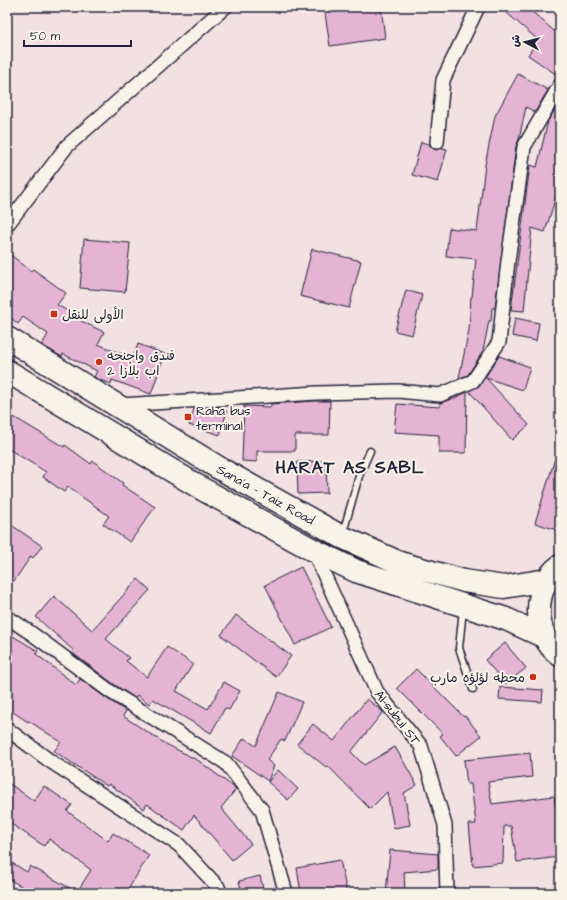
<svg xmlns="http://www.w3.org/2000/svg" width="567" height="900" font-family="'Architects Daughter','Playpen Sans Arabic',sans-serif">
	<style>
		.building { fill: #e5b4d4; stroke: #22223b }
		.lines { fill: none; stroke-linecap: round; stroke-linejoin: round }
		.lane-casing { stroke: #22223b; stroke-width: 9 }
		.street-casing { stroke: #22223b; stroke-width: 16 }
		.highway-casing { stroke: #22223b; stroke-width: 25 }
		.lane { stroke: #f7f3e8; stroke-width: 6 }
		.street { stroke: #f7f3e8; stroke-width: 13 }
		.highway { stroke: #f7f3e8; stroke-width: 22 }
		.poi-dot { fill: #c8321e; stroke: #f7f3e8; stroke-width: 1.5 }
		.labels { text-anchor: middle; stroke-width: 4; stroke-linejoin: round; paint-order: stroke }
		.poi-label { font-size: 13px; fill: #22223b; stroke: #f7f3e8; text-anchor: start }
		.street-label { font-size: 13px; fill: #22223b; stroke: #f7f3e8 }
		.district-label { font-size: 17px; font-weight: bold; letter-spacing: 1px; fill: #22223b; stroke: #f7f3e8 }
	</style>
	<rect width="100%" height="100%" fill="#f2e0e2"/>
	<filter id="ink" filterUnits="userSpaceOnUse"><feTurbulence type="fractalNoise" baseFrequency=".025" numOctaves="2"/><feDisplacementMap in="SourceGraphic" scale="8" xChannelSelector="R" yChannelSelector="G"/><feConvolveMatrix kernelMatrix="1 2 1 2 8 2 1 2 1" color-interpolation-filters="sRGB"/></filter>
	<g filter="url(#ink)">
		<path class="building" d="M324,7h57l4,31 -55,8z
			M500,7h27l27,24 6,-7v53l-32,-22 10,-15z
			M518,74l30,16 -13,22 -9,-5 -7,32 -3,7 -21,162h-3l-1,13h-2l-6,30 -15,24 -9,3 10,-48 2,-33h1l4,-38 -30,-3 3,-28 28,3 8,-66 10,-49z
			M560,101v46l-4,18 4,1v28l-3,-1 -12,39 -13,-4 -8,83 -13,-1 19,-145 7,2 11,-46z
			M421,142l8,2 3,4 4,2 6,-2 5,1 -9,33 -26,-7z
			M84,239l46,4 -5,49 -45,-4z
			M312,249l49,12 -12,47 -49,-12z
			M7,252l24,19 2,-2 33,24 -9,12 25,14 -1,2 23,11 -6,12 35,15 5,-15 27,10 -14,40 -39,-14 -1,4 -14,-5 -3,-2 3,-6 -34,-17 -1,3 -20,-12 6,-11 -25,-17 -5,7 -11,-9z
			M406,290l16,5 -10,40 -17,-4z
			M515,318l24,5 -3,18 -24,-5z
			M499,356l31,11 -7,23 -37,-12 43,47 -17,15 -43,-49 11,-6z
			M467,392l-1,61h-27v-18l-45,-3 3,-28 43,3v-4l15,-5z
			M314,401h16l-1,34h-34v16h-38v11l-15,-1 2,-55 27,1v-3z
			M216,407l11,4 -7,24 -31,-10 5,-16z
			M7,413l57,34 1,-2 26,19 2,-3 30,22 -1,2 33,22 -25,35 -27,-18 6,-8 -41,-29 -4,5 -21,-15 3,-5 -39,-24z
			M557,452l3,1v78l-25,-8z
			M326,461l1,32 -29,1 -1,-32z
			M7,522l35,24 -9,12 -2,-2 -17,25 -7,-5z
			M301,567l30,60 -36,18 -30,-60z
			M138,579l12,11 -44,49 23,19 -3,3 21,16 20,-30 26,17 -17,27 32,18 16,-27 16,9 -11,19 -4,-2 -14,25 -58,-34 -4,5 -12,-9 -2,3 -20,-13 -44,-33 2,-2 -37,-33 18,-21 38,34z
			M236,615l55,41 -15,21 -55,-42z
			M11,635l27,16 -2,3 40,31 4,-6 26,19 20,13 -3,5 41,27 35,18 37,28 -15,19 30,36 -19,16 -38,-45 -10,15 -37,-26 -3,5 -35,-25 -2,2 -53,-35 7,-9 -32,-21 -1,1 -21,-14v-65z
			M505,643l21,25 -20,16 -21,-24z
			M416,669l48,48 1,-1 16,20 -25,20 -16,-20 3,-2 -46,-46z
			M500,687l43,3 -1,12 -43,-3z
			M279,692l23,10 -17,39 -4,-2 -14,21 7,6 -6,15 -36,-25 12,-18 12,8z
			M367,699l16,13 -32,40 13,13 31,-18 22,38 -13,8 6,32 -16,3 -7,-36 -17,17 -42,-43 -2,1 -29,-23 16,-20 21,17z
			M530,753l2,24 -44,5 4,22 62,-8 6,49v12l-43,5 -6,-36h-7l-1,37 -30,3 -4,-42h7l-5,-40h-4l-3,-24z
			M278,770l20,19 -10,11 -20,-18z
			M7,782l27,19 10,-15 28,19 -5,6 41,30 5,-8 36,22 -23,38h-93l-26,-15v-18l20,12 3,-6 47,26 14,-22 -42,-31 -5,7 -37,-25z
			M390,850l48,4v15l-34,3 1,21h-19z
			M340,860l7,33h-46l-4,-25z
			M260,876l4,17h-22l-3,-12z"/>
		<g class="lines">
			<g class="lane-casing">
				<path id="lane" d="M343,533l16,-57 11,-25
					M463,609l-4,39 14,41"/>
			</g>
			<g class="street-casing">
				<path id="street" d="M437,142l6,-62 35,-73
					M7,225l60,-79 158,-139
					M120,405l197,-12 81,-2 42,4 33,-14 26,-39 9,-81 16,-114 36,-62
					M313,550l64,142 44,54 24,79 2,68
					M7,617l24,16 80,59 115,71 36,47 24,83
					M7,729l43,32 129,84 39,42 2,6"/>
			</g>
			<g class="highway-casing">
				<path id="highway" d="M7,338l212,130 123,69 58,26 64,18 40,6 43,-7
					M7,371l197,119 109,60 43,21 150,48 39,18
					M560,566c-28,20 -28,69 0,89"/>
			</g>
			<use href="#lane" class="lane"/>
			<use href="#street" class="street"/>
			<use href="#highway" class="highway"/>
		</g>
	</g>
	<g class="poi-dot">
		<rect x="50" y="310" width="8" height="8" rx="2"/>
		<circle cx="99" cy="362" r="4"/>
		<rect x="184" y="413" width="8" height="8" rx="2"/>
		<circle cx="533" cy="677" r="4"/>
	</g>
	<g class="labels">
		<g class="poi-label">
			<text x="62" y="319">الأولى للنقل</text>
			<text x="107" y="360">فندق واجنحه<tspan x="107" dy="15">اب بلازا 2</tspan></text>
			<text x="196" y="415">Raha bus<tspan x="196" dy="15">terminal</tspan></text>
			<text x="525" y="682" text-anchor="end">محطه لؤلؤه مارب</text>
		</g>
		<g class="street-label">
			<text transform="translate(266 494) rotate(29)" y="5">Sana'a - Taiz Road</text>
			<text transform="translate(398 717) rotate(52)" y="5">Al-subul ST</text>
		</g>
		<g class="district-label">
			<text x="350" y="473">HARAT AS SABL</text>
		</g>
	</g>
	<rect width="567" height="900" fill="none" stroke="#f7f3e8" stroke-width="24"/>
	<rect x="12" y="12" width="543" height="876" fill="none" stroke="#22223b" stroke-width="1.5" filter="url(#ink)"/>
	<g transform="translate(525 42) rotate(277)" stroke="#f7f3e8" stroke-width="3" paint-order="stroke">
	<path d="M0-3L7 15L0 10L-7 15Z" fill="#22223b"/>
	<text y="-6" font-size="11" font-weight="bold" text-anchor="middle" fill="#22223b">ش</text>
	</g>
	<path d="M24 40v6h107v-6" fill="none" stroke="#22223b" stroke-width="2"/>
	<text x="30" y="40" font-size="12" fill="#22223b" stroke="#f7f3e8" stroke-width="3" paint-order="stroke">50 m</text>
</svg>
